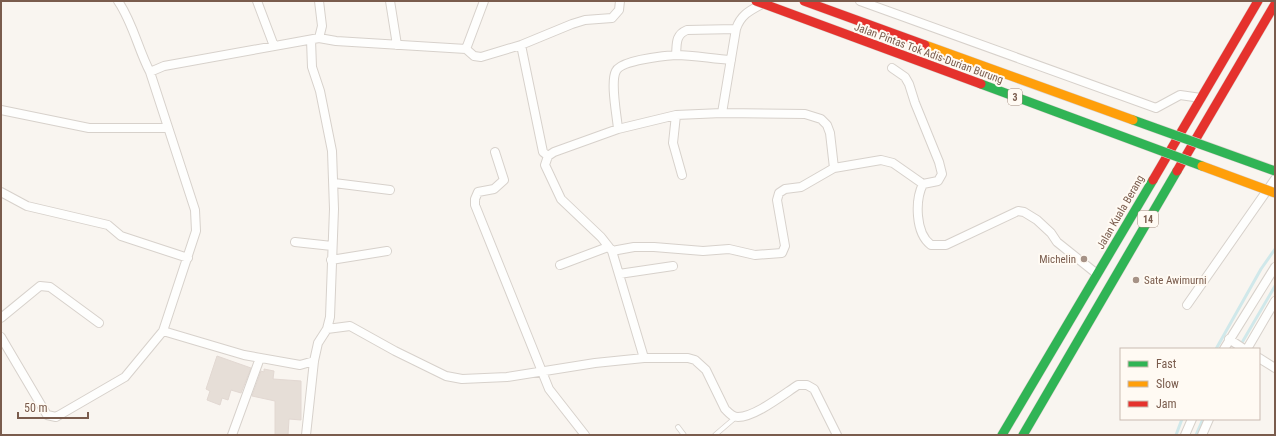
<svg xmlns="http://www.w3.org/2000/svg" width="1276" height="436" font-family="'Roboto Condensed',sans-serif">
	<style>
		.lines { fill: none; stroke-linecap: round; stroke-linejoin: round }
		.stream { stroke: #d0e8ea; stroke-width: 3 }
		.building { fill: #e6ded7; stroke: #e2d8d2 }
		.lane-casing { stroke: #d7d1cb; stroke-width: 5.5 }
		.street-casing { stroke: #d7d1cb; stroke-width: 10 }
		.fast-casing { stroke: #dad1cc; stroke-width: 10 }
		.jam-casing { stroke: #dad1cc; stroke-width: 10 }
		.lane { stroke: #fefefd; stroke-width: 4 }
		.street { stroke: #fefefd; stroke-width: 8 }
		.fast { stroke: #30b455; stroke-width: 9 }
		.jam { stroke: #e5322d; stroke-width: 9 }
		.fast-bridge-casing { stroke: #dad1cc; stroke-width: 10; stroke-linecap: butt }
		.slow-bridge-casing { stroke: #dad1cc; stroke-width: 10; stroke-linecap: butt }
		.jam-bridge-casing { stroke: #dad1cc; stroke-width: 10; stroke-linecap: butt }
		.fast-bridge { stroke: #30b455; stroke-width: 9 }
		.slow-bridge { stroke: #ff9f0a; stroke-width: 9 }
		.jam-bridge { stroke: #e5322d; stroke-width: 9 }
		.poi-dot { fill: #a69286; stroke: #fffaf3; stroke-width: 1.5 }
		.labels { text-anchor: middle; stroke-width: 4; stroke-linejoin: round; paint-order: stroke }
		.shield { fill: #fffaf3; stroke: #a28b7f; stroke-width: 1 }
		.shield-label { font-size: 10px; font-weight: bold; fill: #7a5c4d }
		.street-label { font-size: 11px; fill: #7a5c4d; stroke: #fffaf3 }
		.poi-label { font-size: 11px; fill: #7a5c4d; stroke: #fffaf3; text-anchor: end }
	</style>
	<rect width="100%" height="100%" fill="#f9f5f0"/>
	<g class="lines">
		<path class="stream" d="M1240,346l35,-60
			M1216,349l45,-80 14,-20
			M1176,435l6,-16
			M1196,435l7,-16"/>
	</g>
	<path class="building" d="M217,356l34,12 -10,25 -10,-3 -3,10 -6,-2 -2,7 -13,-5 3,-9 -4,-2z
		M264,369l10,2 -1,8 28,2v39l-12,-1 -1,16h-13v-34l-23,-5 9,-25 3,1z"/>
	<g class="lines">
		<g class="lane-casing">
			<path id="lane" d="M678,427l6,8
				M715,435l21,-18"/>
		</g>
		<g class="street-casing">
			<path id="street" d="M257,1l17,45
				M390,1l7,44
				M860,1l296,107 24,-13 21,3
				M319,38l17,3 130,8 8,7 7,1 40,-12 51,-21 13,-4 27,-2 7,-8 1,-9
				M311,40l1,27 8,24 12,60 2,58 -4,108 -3,12
				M521,45l22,107 5,4
				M466,49l18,-48
				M676,55c1,-11 -1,-20 11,-25l49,-1
				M150,72l14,-6 155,-28 3,-12 -3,-25
				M1,110l88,18h78
				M722,113l83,1 16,5 6,6 3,8 4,35
				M676,115l-3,28 9,32
				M618,129c-1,-13 -8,-47 -2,-58 5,-11 48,-15 60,-16 18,0 37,4 55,5
				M495,152l9,28 -10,9 -16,3 -3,7v6l74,184 36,46
				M334,183l56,7
				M923,184c-8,16 -8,49 8,61h15l72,-34 6,1 13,8 14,13 6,9 40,32
				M1,192l26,14 81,19 13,11 67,22
				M295,242l37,4
				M612,251l22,-4h20l49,4 26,-2 26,6 27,-2 3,-7 -8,-46 2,-7 6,-4 16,-2 33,-19 47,-8 12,3 30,21 15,-3 4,-7 -3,-12 -24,-59 -6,-19 -4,-7 -13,-9
				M331,260l56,-9
				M560,265l48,-18
				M619,274l54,-8
				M1187,305l88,-126
				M1,318l39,-32 10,1 49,36
				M163,331l81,24 56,10 14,-4
				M1,337l46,78 9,2 69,-40 38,-46 33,-100 -1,-21 -45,-138c-12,-23 -17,-49 -32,-71
				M1229,339l15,10
				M1224,349l51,-82
				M1247,349l28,-48
				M644,358l-32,-107 -11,-14 -40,-38 -16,-34 3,-9 6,-4 64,-23 58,-14 46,-2 14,-84c5,-15 15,-19 28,-26
				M1259,358l16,10
				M232,435l28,-77
				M306,435l8,-74 4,-18 9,-14 23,-3 45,25 51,25 16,3 45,-2 88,-14 49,-5h44l7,2 11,10 19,39c4,4 7,8 13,8 17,0 46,-23 60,-32h9l7,4 23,46
				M1185,435l7,-16
				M1202,435l7,-16"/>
		</g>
		<g class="fast-casing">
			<path id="fast" d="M1002,435l151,-255
				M1023,435l154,-264"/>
		</g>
		<g class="jam-casing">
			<path id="jam" d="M1177,171l98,-167
				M1153,180l105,-179"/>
		</g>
		<use href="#lane" class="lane"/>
		<use href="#street" class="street"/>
		<use href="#fast" class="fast"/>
		<use href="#jam" class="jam"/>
		<g class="fast-bridge-casing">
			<path id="fast-bridge" d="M981,84l221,82
				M1133,120l142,51"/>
		</g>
		<g class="slow-bridge-casing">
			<path id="slow-bridge" d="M925,45l208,75
				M1202,166l73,27"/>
		</g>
		<g class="jam-bridge-casing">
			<path id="jam-bridge" d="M756,1l225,83
				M804,1l121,44"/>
		</g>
		<use href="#fast-bridge" class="fast-bridge"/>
		<use href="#slow-bridge" class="slow-bridge"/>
		<use href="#jam-bridge" class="jam-bridge"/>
	</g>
	<g class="poi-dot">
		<circle cx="1084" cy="259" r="4"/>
		<circle cx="1136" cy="280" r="4"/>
	</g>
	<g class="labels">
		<g class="shield">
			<rect x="1008" y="89" width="14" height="16" rx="3"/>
			<rect x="1138" y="211" width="20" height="16" rx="3"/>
		</g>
		<g class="shield-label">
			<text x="1015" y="101">3</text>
			<text x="1148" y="223">14</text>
		</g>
		<g class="street-label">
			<text transform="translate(929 53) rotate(20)" y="4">Jalan Pintas Tok Adis-Durian Burung</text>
			<text transform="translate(1120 212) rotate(-60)" y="4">Jalan Kuala Berang</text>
		</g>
		<g class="poi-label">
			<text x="1076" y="263">Michelin</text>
			<text x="1144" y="284" text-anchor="start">Sate Awimurni</text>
		</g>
	</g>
	<rect width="1276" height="436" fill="none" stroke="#7a5c4d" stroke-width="4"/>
	<rect x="1120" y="348" width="140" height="72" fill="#fffaf3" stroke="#cabbb1"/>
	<rect x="1128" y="361" width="20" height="6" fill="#30b455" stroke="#cabbb1"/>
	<text x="1156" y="368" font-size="12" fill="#7a5c4d">Fast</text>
	<rect x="1128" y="381" width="20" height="6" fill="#ff9f0a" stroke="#cabbb1"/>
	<text x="1156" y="388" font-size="12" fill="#7a5c4d">Slow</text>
	<rect x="1128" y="401" width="20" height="6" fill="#e5322d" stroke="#cabbb1"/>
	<text x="1156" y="408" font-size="12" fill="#7a5c4d">Jam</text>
	<path d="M18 412v6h70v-6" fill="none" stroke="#7a5c4d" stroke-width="2"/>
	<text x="24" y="412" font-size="12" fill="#7a5c4d" stroke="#fffaf3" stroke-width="3" paint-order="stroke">50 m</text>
</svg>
